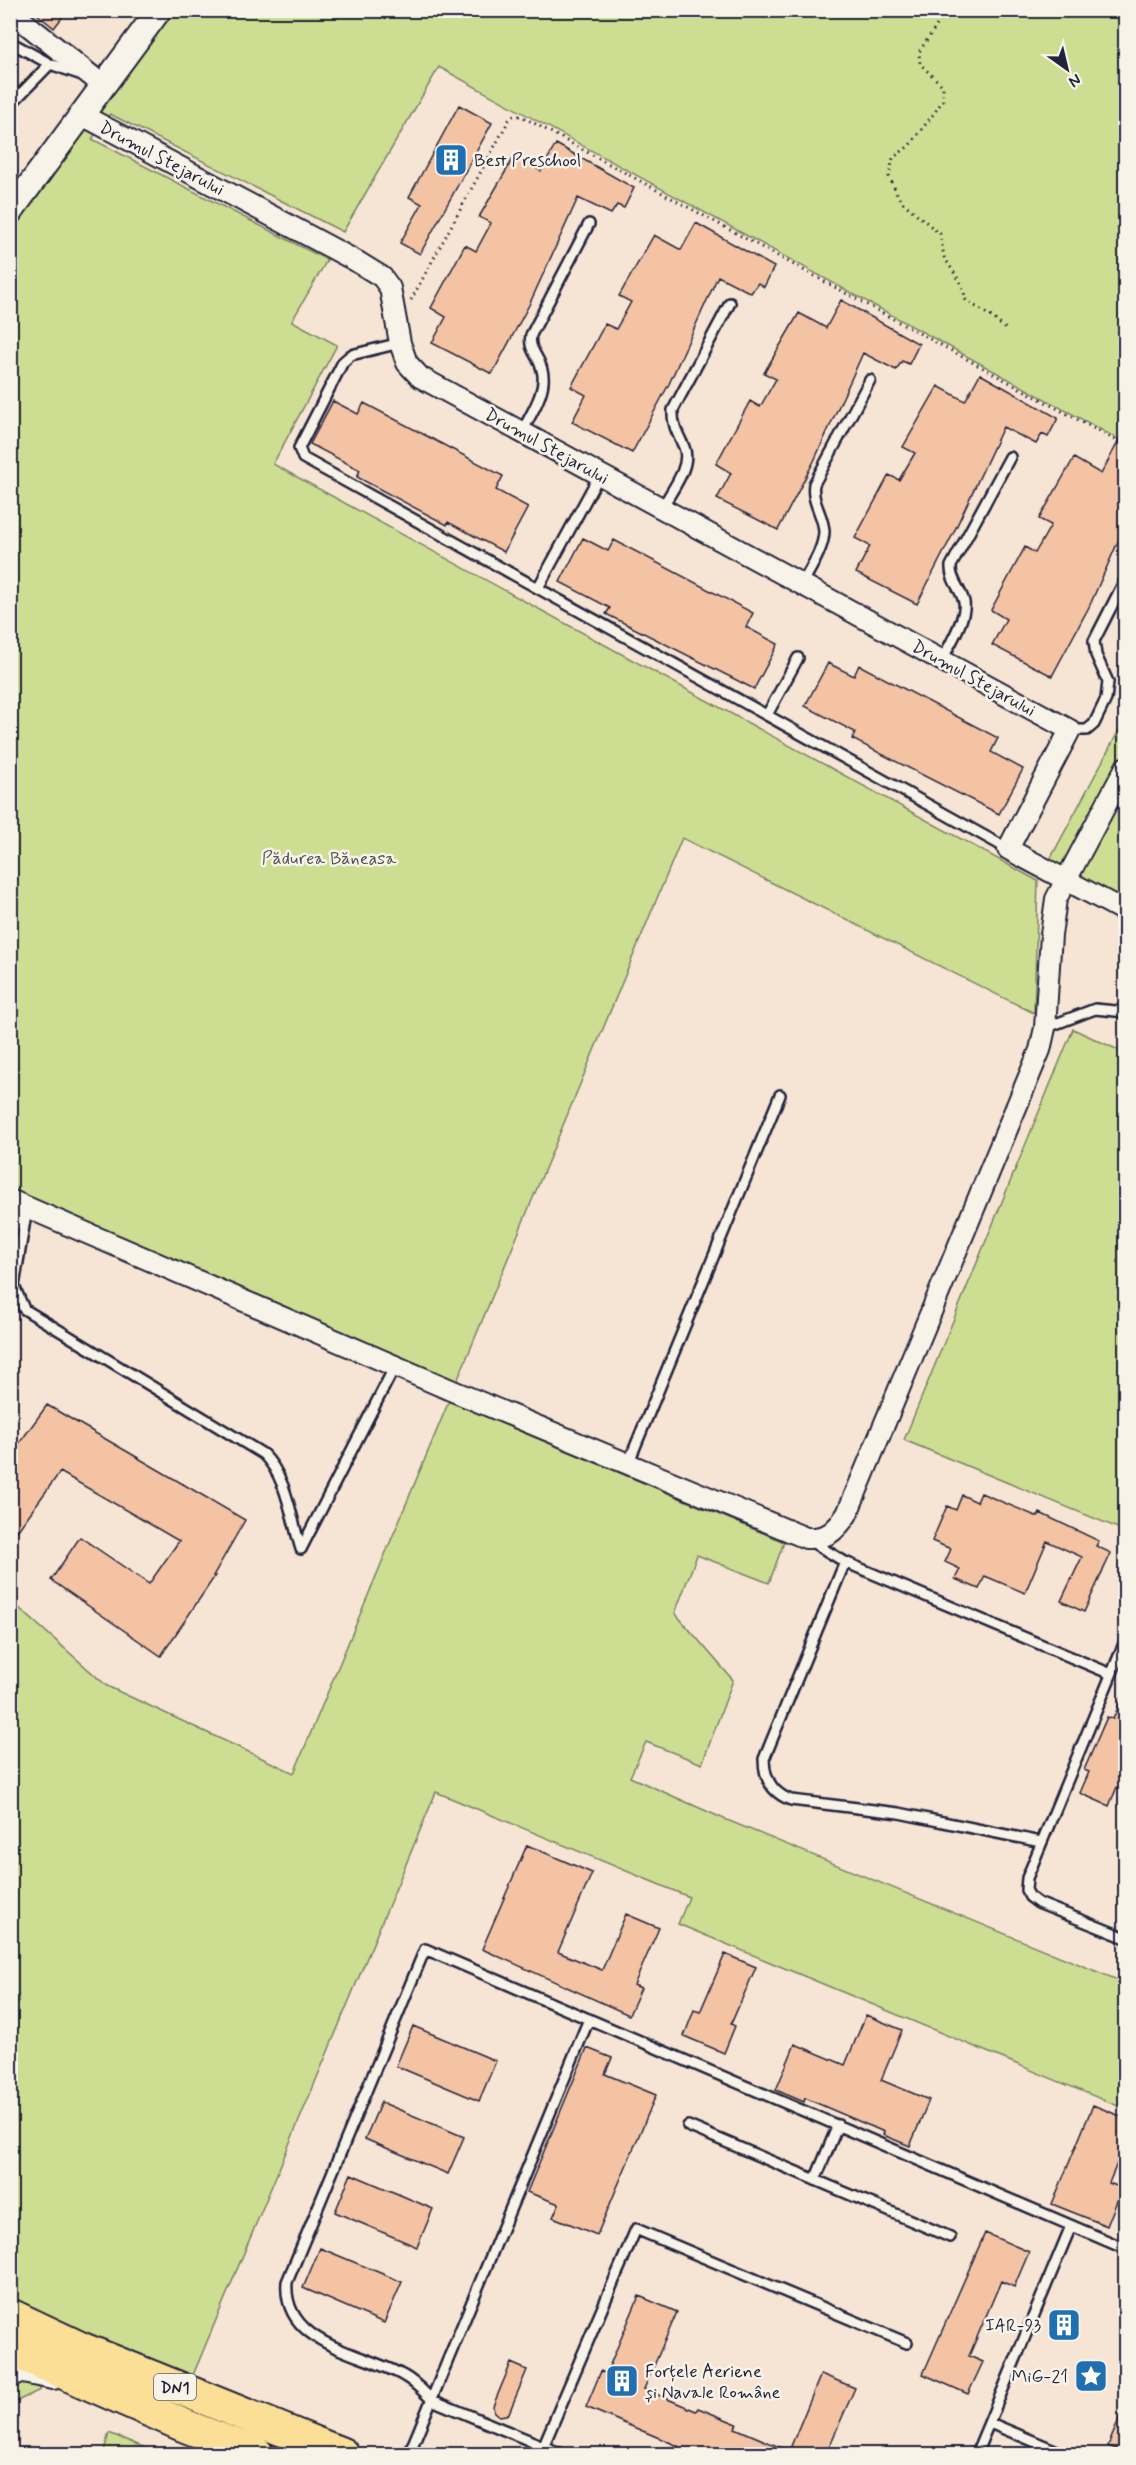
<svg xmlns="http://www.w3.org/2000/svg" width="1136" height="2465" font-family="Mynerve,sans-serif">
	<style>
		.green { fill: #cdde92; stroke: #788066; stroke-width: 1.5 }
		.building { fill: #f4c3a4; stroke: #22223b; stroke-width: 1.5 }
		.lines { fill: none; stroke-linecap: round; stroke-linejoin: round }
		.service-casing { stroke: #22223b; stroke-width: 14 }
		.minor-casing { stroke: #22223b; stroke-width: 24 }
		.tertiary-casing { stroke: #22223b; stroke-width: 28 }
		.trunk-casing { stroke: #22223b; stroke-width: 36 }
		.path { stroke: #22223b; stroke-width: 3; stroke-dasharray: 1.5 4.5; stroke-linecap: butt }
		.service { stroke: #f7f3e8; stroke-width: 9 }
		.minor { stroke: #f7f3e8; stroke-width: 20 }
		.tertiary { stroke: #f7f3e8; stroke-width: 24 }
		.trunk { stroke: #fbdf96; stroke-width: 32 }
		.labels { text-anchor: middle; stroke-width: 5; stroke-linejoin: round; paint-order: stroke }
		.shield { fill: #f7f3e8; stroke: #62616f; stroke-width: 1.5 }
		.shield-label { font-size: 16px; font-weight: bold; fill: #22223b }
		.street-label { font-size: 18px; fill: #22223b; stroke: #f7f3e8 }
		.poi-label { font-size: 18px; fill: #22223b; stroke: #f7f3e8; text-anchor: start }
		.park-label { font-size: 18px; fill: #4d5151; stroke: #f7f3e8 }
	</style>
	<rect width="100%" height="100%" fill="#f6e5d4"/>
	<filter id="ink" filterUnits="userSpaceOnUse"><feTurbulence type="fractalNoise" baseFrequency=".0167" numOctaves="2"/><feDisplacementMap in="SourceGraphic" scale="12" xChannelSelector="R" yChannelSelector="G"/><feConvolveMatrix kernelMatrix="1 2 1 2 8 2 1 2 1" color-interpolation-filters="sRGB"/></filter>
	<g filter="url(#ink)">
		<path class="green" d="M158,11h967v432l-686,-376 -96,165 -233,-118 -18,25 235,121 -35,61 45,24 -64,119 765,417 -4,132 -352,-175 -229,553 -442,-191v-988z
			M1125,719v190l-79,-42z
			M1073,1029l52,24v478l-221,-91z
			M449,1401l335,141 -15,41 -72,-28 -22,58 58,67 -31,84 -56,-22 -16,35 92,41 403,165v126l-447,-185 11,-27 -253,-105 -250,600 -175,-80 -1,-712 97,86 187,87z
			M23,2371l17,19 -29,14v-32z
			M109,2433l51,21h-57z"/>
		<path class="building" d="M32,10h36l-14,18z
			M459,105l33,18 -72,131 -20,-11 22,-39 -13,-7z
			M556,144l78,44 -10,20 -7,-3 -6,9 -33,-16 -49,107 -37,69 -60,-31 14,-26 -15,-9 34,-63 11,6 15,-28 -12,-6 35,-60 27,14z
			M696,223l78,44 -10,20 -6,-4 -7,10 -33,-17 -49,108 -37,69 -60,-31 14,-27 -15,-8 34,-63 11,5 15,-27 -12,-6 35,-61 27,15z
			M841,300l78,44 -10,20 -7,-3 -6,9 -33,-17 -49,108 -36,69 -61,-31 14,-26 -15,-9 34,-63 10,6 16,-28 -12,-6 35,-60 27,15z
			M980,374l78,44 -10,19 -6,-3 -6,10 -33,-17 -50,107 -36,70 -61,-31 14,-27 -15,-8 34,-63 10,5 16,-27 -12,-6 35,-61 27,15z
			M333,401l25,13 6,-11 139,73 -7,14 32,17 -24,45 -56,-30 -1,3 -90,-48 3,-7 -50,-26z
			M1125,429v97l-36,81 -37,69 -60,-31 14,-26 -15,-9 34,-63 10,6 16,-28 -12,-6 35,-61 27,16z
			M583,538l25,13 6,-11 139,73 -7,14 32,17 -24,45 -148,-75 4,-6 -50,-26z
			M828,663l26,13 5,-11 139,73 -7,14 32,17 -24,45 -147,-75 3,-7 -50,-26z
			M47,1405l198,115 -32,56h2l-54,80 -110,-76 29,-43 69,47 30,-43 -119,-69 -50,69v-85z
			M981,1493l57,24 2,-4 59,28 -3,5 15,7 -27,59 -23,-11 21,-44 -35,-16 -22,52 -40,-17 -6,13 -24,-10 5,-10 -15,-7 6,-13 -19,-8 15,-35 9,4 6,-15 15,7z
			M1125,1691v99l-8,-3 -8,19 -29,-13 9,-21 -5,-2 23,-53 6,2z
			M527,1845l65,28 -34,79 44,18 24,-56 33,14 -25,57 7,3 -12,27 -147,-66z
			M725,1954l31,13 -25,57 4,2 -11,27 -40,-17 10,-26 6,2z
			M866,2015l36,15 -21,50 48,20 -19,46 -27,-11 1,-3 -79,-34 -1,4 -28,-12 19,-46 50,21z
			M413,2026l83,35 -17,40 -83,-35z
			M587,2048l25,10 -7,16 51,21 -59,140 -44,-18 6,-13 -32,-12z
			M381,2102l83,35 -16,37 -83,-35z
			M1093,2105l32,13v26l-16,39 13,5 -15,38 -55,-22z
			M351,2174l82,35 -16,38 -82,-35z
			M985,2233l44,19 -15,35 -13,-6 -32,75 14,6 -15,32 -45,-20z
			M320,2248l82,34 -18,41 -81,-35z
			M639,2296l38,16 -33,77 52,22 2,-3 39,16 -2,4 54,23 32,-77 34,14 -29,66h-139l-11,-4 2,-4 -92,-39 15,-36 5,3z
			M511,2363l16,7 -18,43 -3,2 -7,1 -5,-4 -1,-6z
			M1125,2405v47l-17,-6z"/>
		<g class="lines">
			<g class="service-casing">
				<path id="service" d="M10,42l40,22 29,10
					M10,105l40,-41
					M400,343l-49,12 -8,7 -44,86 4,10 705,391
					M522,432c8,-17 26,-42 20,-62 -3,-14 -14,-20 -11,-35l58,-111
					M662,508c9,-17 30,-42 22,-61 -6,-13 -12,-22 -11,-37l57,-107
					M802,584c8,-15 22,-35 22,-53 -1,-17 -13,-29 -10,-47l56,-104
					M538,588l62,-114
					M942,660c7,-14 25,-43 22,-58 -3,-13 -14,-22 -13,-36l59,-109
					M767,715l31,-57
					M1070,730h17l7,-6 12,-25 2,-17 -12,-27 -2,-14 32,-63
					M1045,1028l50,-19 31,3
					M27,1208l-13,78 10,23 239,145c24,23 28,64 38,95
					M10,1233l14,-21
					M628,1464l152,-369
					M812,1542l33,20 266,112
					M301,1549l94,-183
					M845,1562l-81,197c0,20 8,34 27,41l108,13 142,29
					M1126,1639l-99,239 -1,12 4,7 8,6 88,35
					M688,2126l262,111
					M815,2180l23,-55
					M990,2423l74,31
					M543,2447l93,-218 271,114
					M409,2454l180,-435
					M562,2454l-130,-54c-9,-9 -17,-18 -28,-24 -41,-24 -122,-30 -117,-94l138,-333 701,300
					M976,2454l95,-228"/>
			</g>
			<g class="minor-casing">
				<path id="minor" d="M10,11l94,75
					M82,115l274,146 26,16 8,11 10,55 7,20 13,14 650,353 -62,119 118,63
					M10,1200l443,191 353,147c21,1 29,-6 41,-24l193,-464 5,-22 6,-93 5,-36 70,-132"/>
			</g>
			<g class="tertiary-casing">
				<path id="tertiary" d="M10,212l149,-202
					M10,2372l13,-1 30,6"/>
			</g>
			<g class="trunk-casing">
				<path id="trunk" d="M10,2315l70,33 262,106
					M10,2349l173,76 74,29"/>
			</g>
			<path class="path" d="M947,10l-28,42 1,12 23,22v14l-8,12 -26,34 -16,12 -4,18 11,24 40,34 4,23 18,28 4,15 27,18 14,12
				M411,300l98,-180 4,-4h8l605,330"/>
			<use href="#service" class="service"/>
			<use href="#minor" class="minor"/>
			<use href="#tertiary" class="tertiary"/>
			<use href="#trunk" class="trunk"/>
		</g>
	</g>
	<defs>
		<g id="building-square" transform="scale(1.725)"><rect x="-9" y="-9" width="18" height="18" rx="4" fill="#1f6fb2" stroke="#f7f3e8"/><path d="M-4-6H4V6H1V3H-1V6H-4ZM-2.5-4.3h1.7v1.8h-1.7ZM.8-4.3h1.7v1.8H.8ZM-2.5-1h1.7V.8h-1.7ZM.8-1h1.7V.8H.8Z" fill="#fff"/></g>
		<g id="sight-square" transform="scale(1.725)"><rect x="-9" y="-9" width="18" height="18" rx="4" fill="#1f6fb2" stroke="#f7f3e8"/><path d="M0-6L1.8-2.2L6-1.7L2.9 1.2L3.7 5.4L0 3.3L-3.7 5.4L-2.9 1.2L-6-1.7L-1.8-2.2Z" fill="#fff"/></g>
	</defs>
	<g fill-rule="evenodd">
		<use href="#building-square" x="451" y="160"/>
		<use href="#building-square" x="1064" y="2325"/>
		<use href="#sight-square" x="1091" y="2376"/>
		<use href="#building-square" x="622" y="2381"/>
	</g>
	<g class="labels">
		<rect class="shield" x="154" y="2374" width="42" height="26" rx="4.5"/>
		<g class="shield-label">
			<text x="175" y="2393">DN1</text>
		</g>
		<g class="street-label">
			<text transform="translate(162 158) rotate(28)" y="6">Drumul Stejarului</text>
			<text transform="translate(547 446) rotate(29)" y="6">Drumul Stejarului</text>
			<text transform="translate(974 678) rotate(29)" y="6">Drumul Stejarului</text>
		</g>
		<g class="poi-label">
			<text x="474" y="166">Best Preschool</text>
			<text x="1041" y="2331" text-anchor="end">IAR-93</text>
			<text x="645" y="2377">Forțele Aeriene<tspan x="645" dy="21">și Navale Române</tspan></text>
			<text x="1068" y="2382" text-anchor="end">MiG-21</text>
		</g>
		<g class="park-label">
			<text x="329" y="864">Pădurea Băneasa</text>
		</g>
	</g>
	<rect width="1136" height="2465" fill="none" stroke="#f7f3e8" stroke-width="36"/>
	<rect x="18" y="18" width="1100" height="2429" fill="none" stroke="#22223b" stroke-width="2" filter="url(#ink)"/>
	<g transform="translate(1067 69) rotate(146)" stroke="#f7f3e8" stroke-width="4.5" paint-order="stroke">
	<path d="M0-4.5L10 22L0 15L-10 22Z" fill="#22223b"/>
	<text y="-9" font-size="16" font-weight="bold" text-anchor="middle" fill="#22223b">N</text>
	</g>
</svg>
